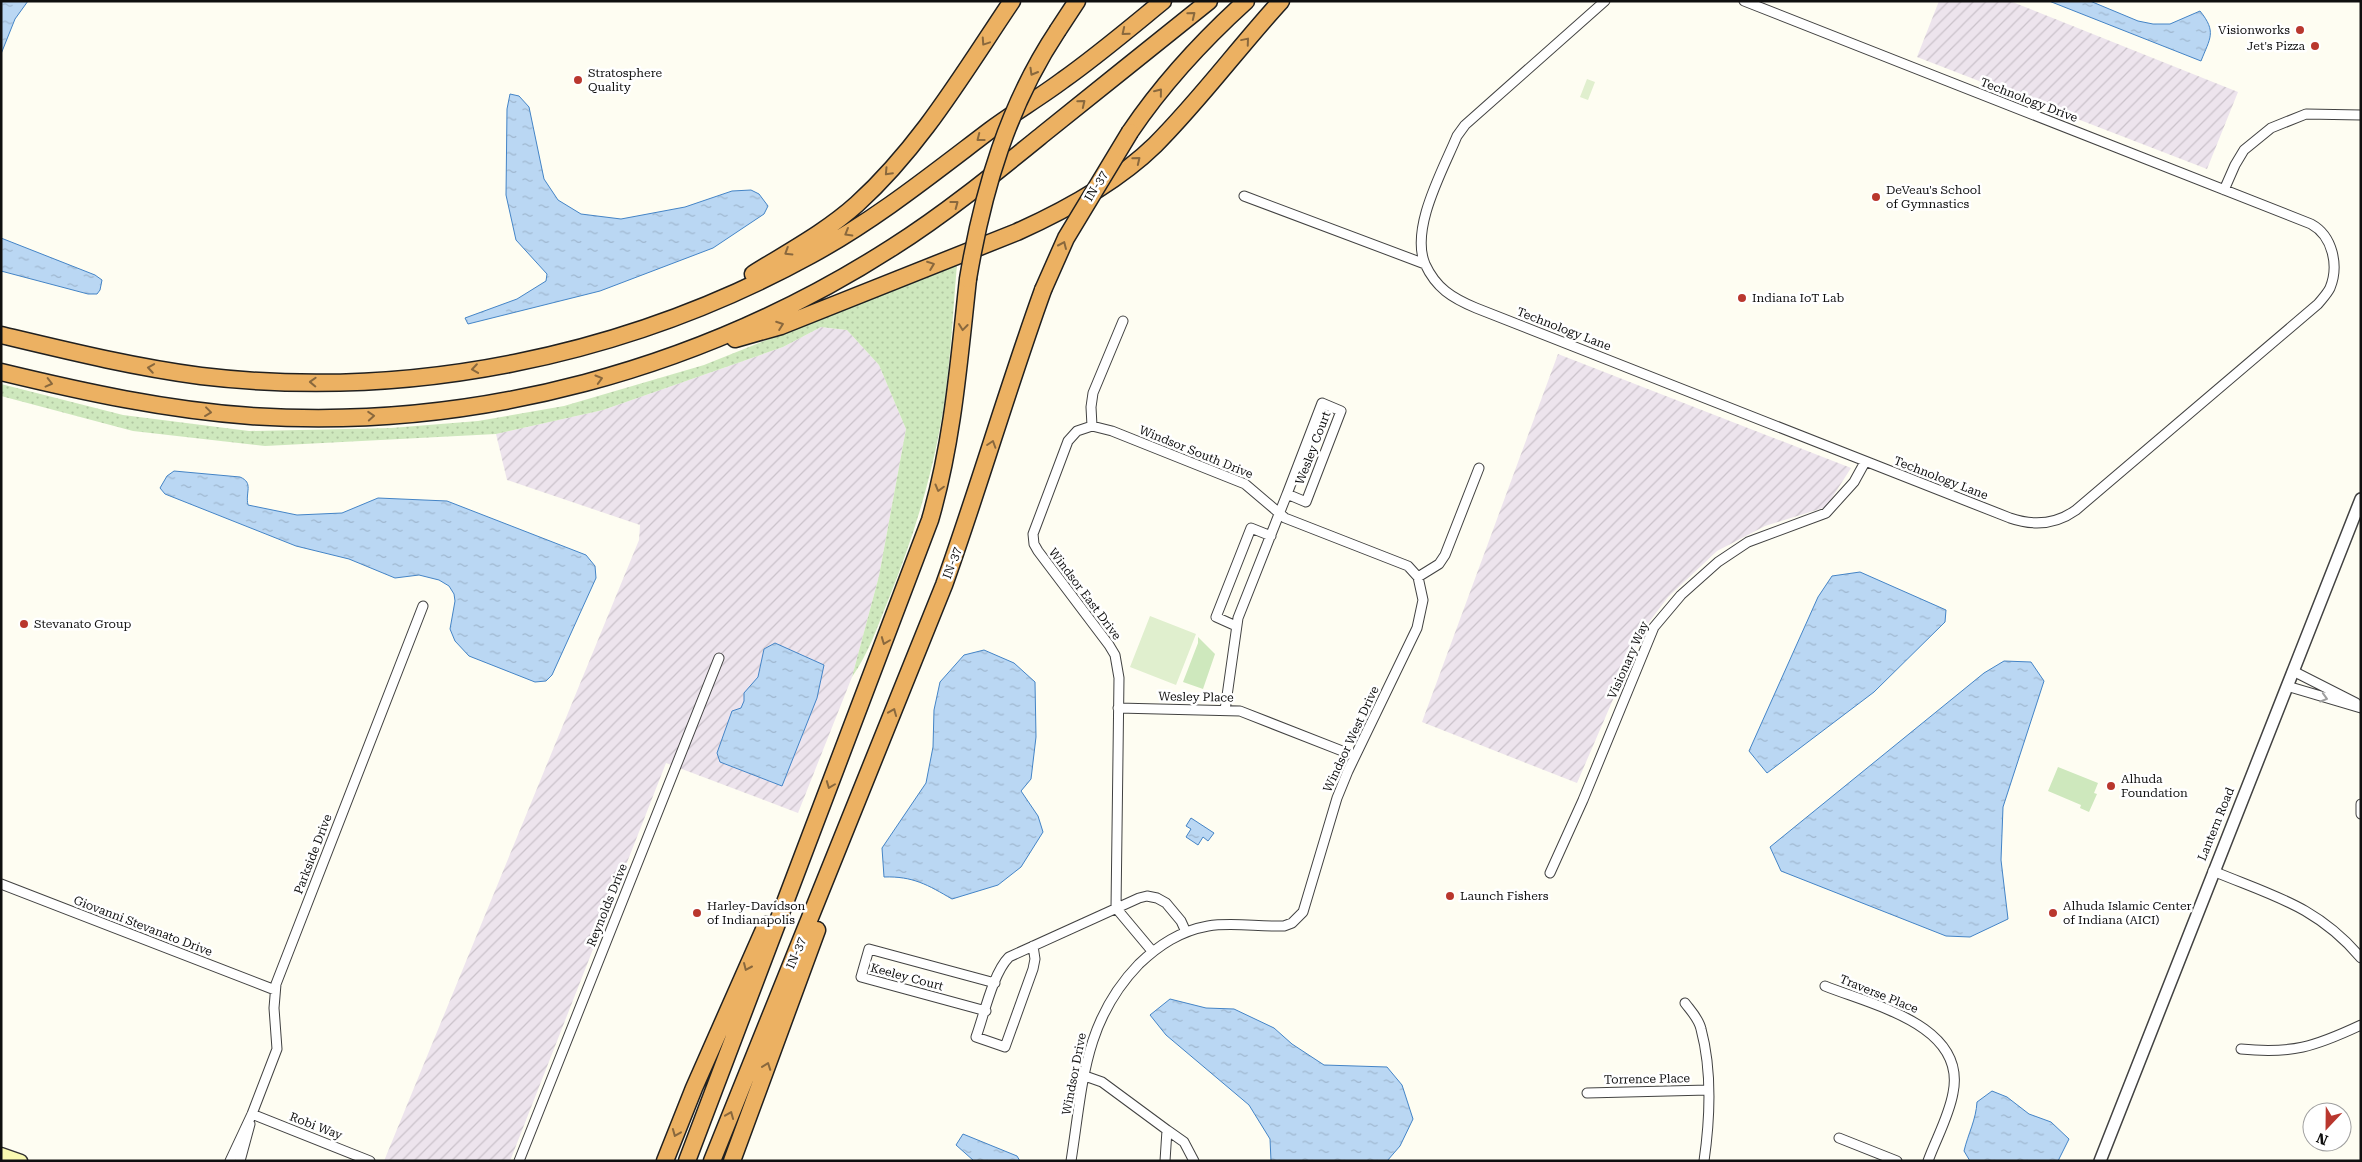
<svg xmlns="http://www.w3.org/2000/svg" width="2362" height="1162" font-family="'Roboto Serif',serif">
	<style>
		.industrial { fill: url(#industrial-furrows) }
		.grass { fill: url(#grass-dots) }
		.park { fill: #cee8bd }
		.pitch { fill: #e0efce }
		.water { fill: url(#water-ripples); stroke: #4484c6 }
		.lines { fill: none; stroke-linecap: round; stroke-linejoin: round }
		.minor-casing { stroke: #424242; stroke-width: 11 }
		.tertiary-casing { stroke: #424242; stroke-width: 14 }
		.secondary-casing { stroke: #313131; stroke-width: 15 }
		.motorway-casing { stroke: #202020; stroke-width: 19 }
		.minor { stroke: #fff; stroke-width: 9 }
		.tertiary { stroke: #fff; stroke-width: 11 }
		.secondary { stroke: #fafab1; stroke-width: 12 }
		.motorway { stroke: #ecb162; stroke-width: 16 }
		.motorway-bridge-casing { stroke: #202020; stroke-width: 19; stroke-linecap: butt }
		.motorway-bridge { stroke: #ecb162; stroke-width: 16 }
		.oneway { stroke: #89683d }
		.oneway2 { stroke: #9f9f9f }
		.poi-dot { fill: #b9372e; stroke: #fff; stroke-width: 2 }
		.labels { text-anchor: middle; stroke-width: 5; stroke-linejoin: round; paint-order: stroke }
		.poi-label { font-size: 12px; fill: #0f0f0f; stroke: #fff; text-anchor: start }
		.street-label { font-size: 12px; fill: #0f0f0f; stroke: #fff }
	</style>
	<defs>
		<pattern id="industrial-furrows" width="10" height="10" patternUnits="userSpaceOnUse" patternTransform="scale(1.25)"><rect width="10" height="10" fill="#ede4ed"/><path d="M-1 1l2-2M0 10L10 0M9 11l2-2" fill="none" stroke="#cac2ca"/></pattern>
		<pattern id="grass-dots" width="8" height="8" patternUnits="userSpaceOnUse" patternTransform="scale(1.25)"><rect width="8" height="8" fill="#cee8bd"/><path d="M2 2h.1M6 6h.1" fill="none" stroke="#b0c6a1" stroke-width="1.8" stroke-linecap="round"/></pattern>
		<pattern id="water-ripples" width="26" height="14" patternUnits="userSpaceOnUse" patternTransform="scale(1.25)"><rect width="26" height="14" fill="#bad7f3"/><path d="M2 4q2-2 4 0t4 0M15 11q2-2 4 0t4 0" fill="none" stroke="#9fb7cf"/></pattern>
	</defs>
	<rect width="100%" height="100%" fill="#fefdf2"/>
	<path class="industrial" d="M1939,1h71l228,91 -31,77 -290,-112z
		M821,327l26,3 32,35 27,64 -27,147 -27,101 -54,136 -132,-50 -156,398h-126l255,-621 1,-15 -133,-45 -11,-46 107,-24 180,-63z
		M1558,354l293,114 -25,39 -61,19 -48,25 -49,46 -25,33 -66,153 -155,-61z"/>
	<path class="grass" d="M957,264c-5,58 -7,117 -19,174 -11,55 -28,108 -49,160 -11,27 -20,55 -37,79l27,-101 27,-147 -27,-64 -32,-35 -26,-3 -38,20 -180,63 -107,24 -231,12 -132,-15 -132,-35v-12l122,31 126,16 142,-3 87,-7 86,-15 140,-41z"/>
	<path class="park" d="M1198,637l17,17 -12,35 -20,-7 15,-39z
		M2058,767l40,16 -4,10 3,1 -8,18 -9,-4 1,-3 -33,-14z"/>
	<path class="pitch" d="M1587,79l8,3 -7,18 -8,-3z
		M1150,616l46,18 -20,51 -46,-18z"/>
	<path class="water" d="M1,1h27l-13,18 -14,35z
		M2049,1h41l48,20 15,3h17l30,-13c17,21 10,27 1,50z
		M510,94l9,2 10,11 15,72 14,21 23,14 40,5 64,-12 47,-16 19,-1 8,4 9,12 -4,8 -51,34 -113,43 -132,33 -3,-6 52,-19 29,-18 1,-7 -31,-34 -10,-45 1,-86z
		M1,238l94,37 7,5 -2,10 -3,4h-9l-87,-23z
		M174,471l66,6c14,6 5,15 8,28l49,10 45,-2 36,-15 69,3 139,54 9,11 1,12 -44,97 -6,6 -11,1 -66,-26 -14,-15 -5,-12 5,-28 -1,-7 -5,-8 -10,-6 -20,-5 -24,3 -46,-19 -53,-13 -131,-52 -5,-6 7,-12z
		M1860,572l86,38 -1,12 -71,70 -107,81 -18,-22 69,-154 14,-21z
		M775,643l49,22 -7,33 -35,88 -62,-24 -3,-9 15,-42 9,-3 3,-7v-8l14,-16 6,-28z
		M984,650l30,13 21,19 1,55 -5,42 -10,12 17,25 5,16 -22,35 -23,18 -46,14c-24,-14 -39,-23 -68,-22l-2,-29 44,-65 7,-36 1,-37 6,-28 24,-27z
		M2004,661l27,1 13,19 -41,126 -2,53 7,59 -38,18 -24,-1 -165,-65 -11,-24 214,-174z
		M1191,818l23,15 -6,8 -5,-4 -5,8 -12,-8 5,-8 -5,-3z
		M1170,999l36,9 28,1 40,19 18,16 32,21 63,2 15,18 11,34 -13,27 -13,15h-116l-1,-22 -21,-34 -83,-70 -16,-20z
		M1992,1091l15,6 22,17 22,8 18,17 -11,22h-88l-6,-10c4,-17 12,-31 13,-49z
		M963,1134l54,22 3,5h-46l-18,-16z"/>
	<g class="lines">
		<g class="minor-casing">
			<path id="minor" d="M2224,190l11,-25 9,-15 27,-22 35,-14 55,1
				M1244,196l181,68c11,24 27,34 51,44l534,210c23,8 45,7 66,-8l242,-206c4,-5 9,-10 12,-16 9,-22 3,-52 -19,-64l-567,-223
				M1425,264c-15,-36 18,-94 32,-128l8,-11 140,-124
				M1123,321l-30,72 -2,14 1,19 -15,5 -9,10 -35,93 1,10 4,7 71,94 6,10 4,23 -3,230 36,43
				M1322,403l19,8 -35,91 -19,-8z
				M1092,426l20,5 133,53 40,34 123,48 10,11
				M1236,626l-20,-9 35,-89 20,8
				M2293,671l63,32
				M2287,686l74,22
				M1118,708l122,3 115,45
				M1225,710l13,-92 49,-124
				M2361,804v10
				M2213,871c60,25 104,35 148,87
				M1550,873l33,-73 71,-173 27,-32 37,-33 30,-20 78,-29 28,-31 11,-20
				M1,884l274,106
				M1033,946l2,13 -2,10 -28,78 -29,-10c8,-22 17,-64 33,-80l130,-59 8,-2 10,2 9,5 15,18 5,11
				M1825,986c47,19 142,39 128,107 -4,23 -17,46 -25,68
				M1685,1003c6,8 14,16 16,26 11,41 9,90 3,132
				M986,1011l-125,-34 8,-28 126,34
				M2241,1049c51,5 73,-2 120,-24
				M1085,1076l17,6 65,48 -2,31
				M1587,1093l121,-3
				M252,1114l118,47
				M1167,1130l17,12 10,19
				M1839,1138l58,23
				M230,1161l22,-47 25,-65 -3,-41 2,-24 147,-378
				M240,1161l10,-37
				M519,1161l200,-503
				M1071,1161c12,-76 12,-139 68,-197 20,-19 41,-33 69,-38 24,-4 51,1 76,0l8,-3 11,-11 34,-114 11,-27 69,-143 6,-28 -5,-23 21,-13 6,-9 34,-87"/>
		</g>
		<g class="tertiary-casing">
			<path id="tertiary" d="M2100,1161l261,-662"/>
		</g>
		<g class="secondary-casing">
			<path id="secondary" d="M1,1154l20,7"/>
		</g>
		<g class="motorway-casing">
			<path id="motorway" d="M1058,30l19,-29
				M1130,132c33,-49 73,-92 116,-131
				M753,274c35,-22 73,-42 104,-70 64,-58 107,-132 155,-203
				M1,335c67,16 132,32 200,41 209,25 426,-20 610,-121 64,-35 120,-80 178,-124 24,-18 50,-33 74,-51 34,-24 67,-52 100,-79
				M735,339l46,-13 236,-94c49,-22 99,-49 138,-87 45,-45 83,-97 126,-144
				M1,372c83,20 165,38 250,44 225,15 452,-47 642,-169 52,-33 101,-73 149,-112 56,-45 111,-89 167,-134
				M665,1161l29,-73 72,-163
				M687,1161l243,-641c23,-79 29,-160 38,-241
				M712,1161l232,-576c35,-98 64,-198 99,-295
				M732,1161l85,-231"/>
		</g>
		<use href="#minor" class="minor"/>
		<use href="#tertiary" class="tertiary"/>
		<use href="#secondary" class="secondary"/>
		<use href="#motorway" class="motorway"/>
		<g class="motorway-bridge-casing">
			<path id="motorway-bridge" d="M968,279c15,-89 40,-174 90,-249
				M1043,290l23,-52 64,-106"/>
		</g>
		<use href="#motorway-bridge" class="motorway-bridge"/>
	</g>
	<defs><path id="oneway-chevron" d="M-2-3.5L2.5 0L-2 3.5" fill="none" stroke-width="1.6" stroke-linecap="round" stroke-linejoin="round" transform="scale(1.25)"/></defs>
	<g class="oneway">
		<use href="#oneway-chevron" transform="translate(1192 15) rotate(-39)"/>
		<use href="#oneway-chevron" transform="translate(1125 32) rotate(141)"/>
		<use href="#oneway-chevron" transform="translate(1246 41) rotate(-50)"/>
		<use href="#oneway-chevron" transform="translate(985 42) rotate(124)"/>
		<use href="#oneway-chevron" transform="translate(1033 72) rotate(120)"/>
		<use href="#oneway-chevron" transform="translate(1159 92) rotate(-51)"/>
		<use href="#oneway-chevron" transform="translate(1082 103) rotate(-39)"/>
		<use href="#oneway-chevron" transform="translate(980 138) rotate(142)"/>
		<use href="#oneway-chevron" transform="translate(1137 160) rotate(-39)"/>
		<use href="#oneway-chevron" transform="translate(888 172) rotate(133)"/>
		<use href="#oneway-chevron" transform="translate(955 204) rotate(-37)"/>
		<use href="#oneway-chevron" transform="translate(848 233) rotate(150)"/>
		<use href="#oneway-chevron" transform="translate(1063 245) rotate(-66)"/>
		<use href="#oneway-chevron" transform="translate(788 252) rotate(148)"/>
		<use href="#oneway-chevron" transform="translate(931 265) rotate(-21)"/>
		<use href="#oneway-chevron" transform="translate(780 325) rotate(-20)"/>
		<use href="#oneway-chevron" transform="translate(963 327) rotate(97)"/>
		<use href="#oneway-chevron" transform="translate(151 368) rotate(-171)"/>
		<use href="#oneway-chevron" transform="translate(475 369) rotate(172)"/>
		<use href="#oneway-chevron" transform="translate(599 379) rotate(-16)"/>
		<use href="#oneway-chevron" transform="translate(313 382) rotate(-178)"/>
		<use href="#oneway-chevron" transform="translate(49 383) rotate(14)"/>
		<use href="#oneway-chevron" transform="translate(208 412) rotate(7)"/>
		<use href="#oneway-chevron" transform="translate(371 416) rotate(-4)"/>
		<use href="#oneway-chevron" transform="translate(992 444) rotate(-72)"/>
		<use href="#oneway-chevron" transform="translate(939 488) rotate(105)"/>
		<use href="#oneway-chevron" transform="translate(885 641) rotate(111)"/>
		<use href="#oneway-chevron" transform="translate(893 712) rotate(-68)"/>
		<use href="#oneway-chevron" transform="translate(830 785) rotate(111)"/>
		<use href="#oneway-chevron" transform="translate(747 967) rotate(114)"/>
		<use href="#oneway-chevron" transform="translate(767 1066) rotate(-70)"/>
		<use href="#oneway-chevron" transform="translate(730 1115) rotate(-68)"/>
		<use href="#oneway-chevron" transform="translate(676 1133) rotate(112)"/>
	</g>
	<use class="oneway2" href="#oneway-chevron" transform="translate(2324 698) rotate(16)"/>
	<g class="poi-dot">
		<circle cx="2300" cy="30" r="5"/>
		<circle cx="2315" cy="46" r="5"/>
		<circle cx="578" cy="80" r="5"/>
		<circle cx="1876" cy="197" r="5"/>
		<circle cx="1742" cy="298" r="5"/>
		<circle cx="24" cy="624" r="5"/>
		<circle cx="2111" cy="786" r="5"/>
		<circle cx="1450" cy="896" r="5"/>
		<circle cx="697" cy="913" r="5"/>
		<circle cx="2053" cy="913" r="5"/>
	</g>
	<g class="labels">
		<g class="poi-label">
			<text x="2290" y="34" text-anchor="end">Visionworks</text>
			<text x="2305" y="50" text-anchor="end">Jet's Pizza</text>
			<text x="588" y="77">Stratosphere<tspan x="588" dy="14">Quality</tspan></text>
			<text x="1886" y="194">DeVeau's School<tspan x="1886" dy="14">of Gymnastics</tspan></text>
			<text x="1752" y="302">Indiana IoT Lab</text>
			<text x="34" y="628">Stevanato Group</text>
			<text x="2121" y="783">Alhuda<tspan x="2121" dy="14">Foundation</tspan></text>
			<text x="1460" y="900">Launch Fishers</text>
			<text x="707" y="910">Harley-Davidson<tspan x="707" dy="14">of Indianapolis</tspan></text>
			<text x="2063" y="910">Alhuda Islamic Center<tspan x="2063" dy="14">of Indiana (AICI)</tspan></text>
		</g>
		<g class="street-label">
			<text transform="translate(2029 100) rotate(21)" y="4">Technology Drive</text>
			<text transform="translate(1096 186) rotate(-59)" y="4">IN-37</text>
			<text transform="translate(1564 329) rotate(21)" y="4">Technology Lane</text>
			<text transform="translate(1313 448) rotate(-69)" y="4">Wesley Court</text>
			<text transform="translate(1196 452) rotate(22)" y="4">Windsor South Drive</text>
			<text transform="translate(1941 478) rotate(21)" y="4">Technology Lane</text>
			<text transform="translate(952 563) rotate(-70)" y="4">IN-37</text>
			<text transform="translate(1085 594) rotate(53)" y="4">Windsor East Drive</text>
			<text transform="translate(1628 660) rotate(-66)" y="4">Visionary Way</text>
			<text transform="translate(1196 697) rotate(1)" y="4">Wesley Place</text>
			<text transform="translate(1351 739) rotate(-65)" y="4">Windsor West Drive</text>
			<text transform="translate(2216 824) rotate(-68)" y="4">Lantern Road</text>
			<text transform="translate(313 854) rotate(-69)" y="4">Parkside Drive</text>
			<text transform="translate(607 905) rotate(-68)" y="4">Reynolds Drive</text>
			<text transform="translate(143 926) rotate(21)" y="4">Giovanni Stevanato Drive</text>
			<text transform="translate(796 953) rotate(-68)" y="4">IN-37</text>
			<text transform="translate(907 977) rotate(15)" y="4">Keeley Court</text>
			<text transform="translate(1879 994) rotate(22)" y="4">Traverse Place</text>
			<text transform="translate(1074 1074) rotate(-79)" y="4">Windsor Drive</text>
			<text transform="translate(1647 1079) rotate(-1)" y="4">Torrence Place</text>
			<text transform="translate(316 1126) rotate(21)" y="4">Robi Way</text>
		</g>
	</g>
	<rect width="2362" height="1162" fill="none" stroke="#0f0f0f" stroke-width="5"/>
	<g transform="translate(2327 1127) rotate(202)"><circle r="24" fill="#ffffff" stroke="#9f9f9f"/>
	<path d="M0-4L9 19L0 12L-9 19Z" fill="#b9372e"/>
	<text y="-8" font-size="14" font-weight="bold" text-anchor="middle" fill="#0f0f0f">N</text>
	</g>
</svg>
